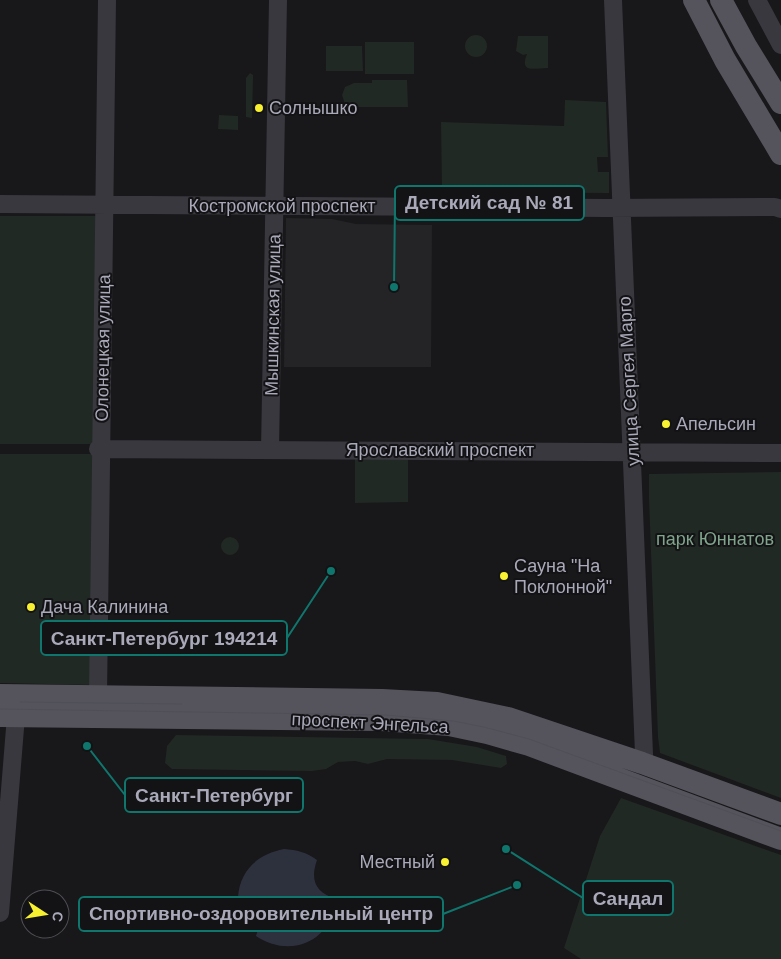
<svg xmlns="http://www.w3.org/2000/svg" width="781" height="959" font-family="Helvetica,sans-serif">
	<style>
		.built { fill: #242326 }
		.green { fill: #212924 }
		.water { fill: #2d313e }
		.lines { fill: none; stroke-linecap: round; stroke-linejoin: round }
		.minor { stroke: #39383e; stroke-width: 18 }
		.major { stroke: #55545d; stroke-width: 22 }
		.tram { stroke: #4f4f57; stroke-width: 1 }
		.poi-dot { fill: #f7f131; stroke: #131214; stroke-width: 2 }
		.labels { text-anchor: middle; stroke-width: 4; stroke-linejoin: round; paint-order: stroke }
		.poi-label { font-size: 18px; fill: #a9a9b9; stroke: #131214; text-anchor: start }
		.street-label { font-size: 18px; fill: #a9a9b9; stroke: #131214 }
		.park-label { font-size: 18px; fill: #7fa58d; stroke: #131214 }
		.leader { fill: none; stroke: #0f766e; stroke-width: 2 }
		.callout-dot { fill: #0f766e; stroke: #131214; stroke-width: 2 }
		.callout { fill: #131214; stroke: #0f766e; stroke-width: 2 }
		.callout-label { font-size: 19px; text-anchor: middle; font-weight: bold; fill: #a9a9b9 }
	</style>
	<rect width="100%" height="100%" fill="#181719"/>
	<path class="built" d="M286,218l46,1 24,5 76,1 -1,142h-147z"/>
	<path class="green" d="M465 46a11 11 0 1 1 22 0a11 11 0 1 1-22 0Z
		M518,36h30v32c-13,0 -29,6 -21,-14l-4,1 -7,-4z
		M365,42h49v32h-49z
		M326,46h36l1,25h-37z
		M250,73l3,2v4l-1,39 -6,-1v-39z
		M372,80h35l1,27h-54l-9,-3 -3,-9 3,-8 9,-4h18z
		M565,100l41,2 2,55h-11l1,15h11v21l-167,-1 -1,-70 123,4z
		M219,115l19,1v14l-20,-1z
		M0,216h102l-9,228h-93z
		M0,454h93l1,231 -94,-2z
		M355,459h53v43l-53,1z
		M781,472v326l-121,-45 -2,-16 -9,-238v-25z
		M221 546a9 9 0 1 1 18 0a9 9 0 1 1-18 0Z
		M176,735l252,4 49,8 29,9 1,8 -6,4 -49,-8 -65,-1 -19,5 -13,-3 -17,1 -12,7 -14,2 -140,-2 -7,-6 2,-17z
		M621,798l160,57v104h-200l-17,-11 36,-112z"/>
	<path class="water" d="M284,849c13,1 22,3 33,11 -7,20 -2,32 19,39 -4,43 -46,60 -80,37 7,-20 2,-32 -18,-39 2,-27 20,-43 46,-48z"/>
	<g class="lines">
		<path class="minor" d="M613,0l31,754 -2,9
			M757,0l24,45
			M0,204l606,4 169,-1 6,2
			M98,449l683,4
			M270,450l8,-450
			M98,696l9,-696
			M0,913l16,-197"/>
		<path class="major" d="M694,0l31,60 56,94
			M721,0l25,46 35,57
			M0,695l382,5 55,3 71,15 134,45 139,51
			M0,716l381,4 68,5 38,8 42,12 252,94"/>
		<path class="tram" d="M20,702l162,2
			M0,709l386,6 67,6 31,6 45,12 252,92"/>
	</g>
	<g class="poi-dot">
		<circle cx="259" cy="108" r="5"/>
		<circle cx="666" cy="424" r="5"/>
		<circle cx="504" cy="576" r="5"/>
		<circle cx="31" cy="607" r="5"/>
		<circle cx="445" cy="862" r="5"/>
	</g>
	<g class="labels">
		<g class="poi-label">
			<text x="269" y="114">Солнышко</text>
			<text x="676" y="430">Апельсин</text>
			<text x="514" y="572">Сауна "На<tspan x="514" dy="21">Поклонной"</tspan></text>
			<text x="41" y="613">Дача Калинина</text>
			<text x="435" y="868" text-anchor="end">Местный</text>
		</g>
		<g class="street-label">
			<text x="282" y="212">Костромской проспект</text>
			<text transform="translate(273 315) rotate(-89)" y="6">Мышкинская улица</text>
			<text transform="translate(103 348) rotate(-89)" y="6">Олонецкая улица</text>
			<text transform="translate(629 381) rotate(-93)" y="6">улица Сергея Марго</text>
			<text x="440" y="456">Ярославский проспект</text>
			<text transform="translate(370 723) rotate(3)" y="6">проспект Энгельса</text>
		</g>
		<g class="park-label">
			<text x="715" y="545">парк Юннатов</text>
		</g>
	</g>
	<path class="leader" d="M394 287L395 203M331 571L287 638M87 746L125 795M506 849L583 898M517 885L443 914"/>
	<g class="callout-dot">
		<circle cx="394" cy="287" r="5"/>
		<circle cx="331" cy="571" r="5"/>
		<circle cx="87" cy="746" r="5"/>
		<circle cx="506" cy="849" r="5"/>
		<circle cx="517" cy="885" r="5"/>
	</g>
	<g class="callout">
		<rect x="395" y="186" width="189" height="34" rx="5"/>
		<rect x="41" y="621" width="246" height="34" rx="5"/>
		<rect x="125" y="778" width="178" height="34" rx="5"/>
		<rect x="583" y="881" width="90" height="34" rx="5"/>
		<rect x="79" y="897" width="364" height="34" rx="5"/>
	</g>
	<g class="callout-label">
		<text x="489" y="209">Детский сад № 81</text>
		<text x="164" y="645">Санкт-Петербург 194214</text>
		<text x="214" y="802">Санкт-Петербург</text>
		<text x="628" y="905">Сандал</text>
		<text x="261" y="920">Спортивно-оздоровительный центр</text>
	</g>
	<g transform="translate(45 914) rotate(102)"><circle r="24" fill="#131214" stroke="#4f4e56"/>
	<path d="M0-4L9 19L0 12L-9 19Z" fill="#f7f131"/>
	<text y="-8" font-size="14" font-weight="bold" text-anchor="middle" fill="#a9a9b9">С</text>
	</g>
</svg>
